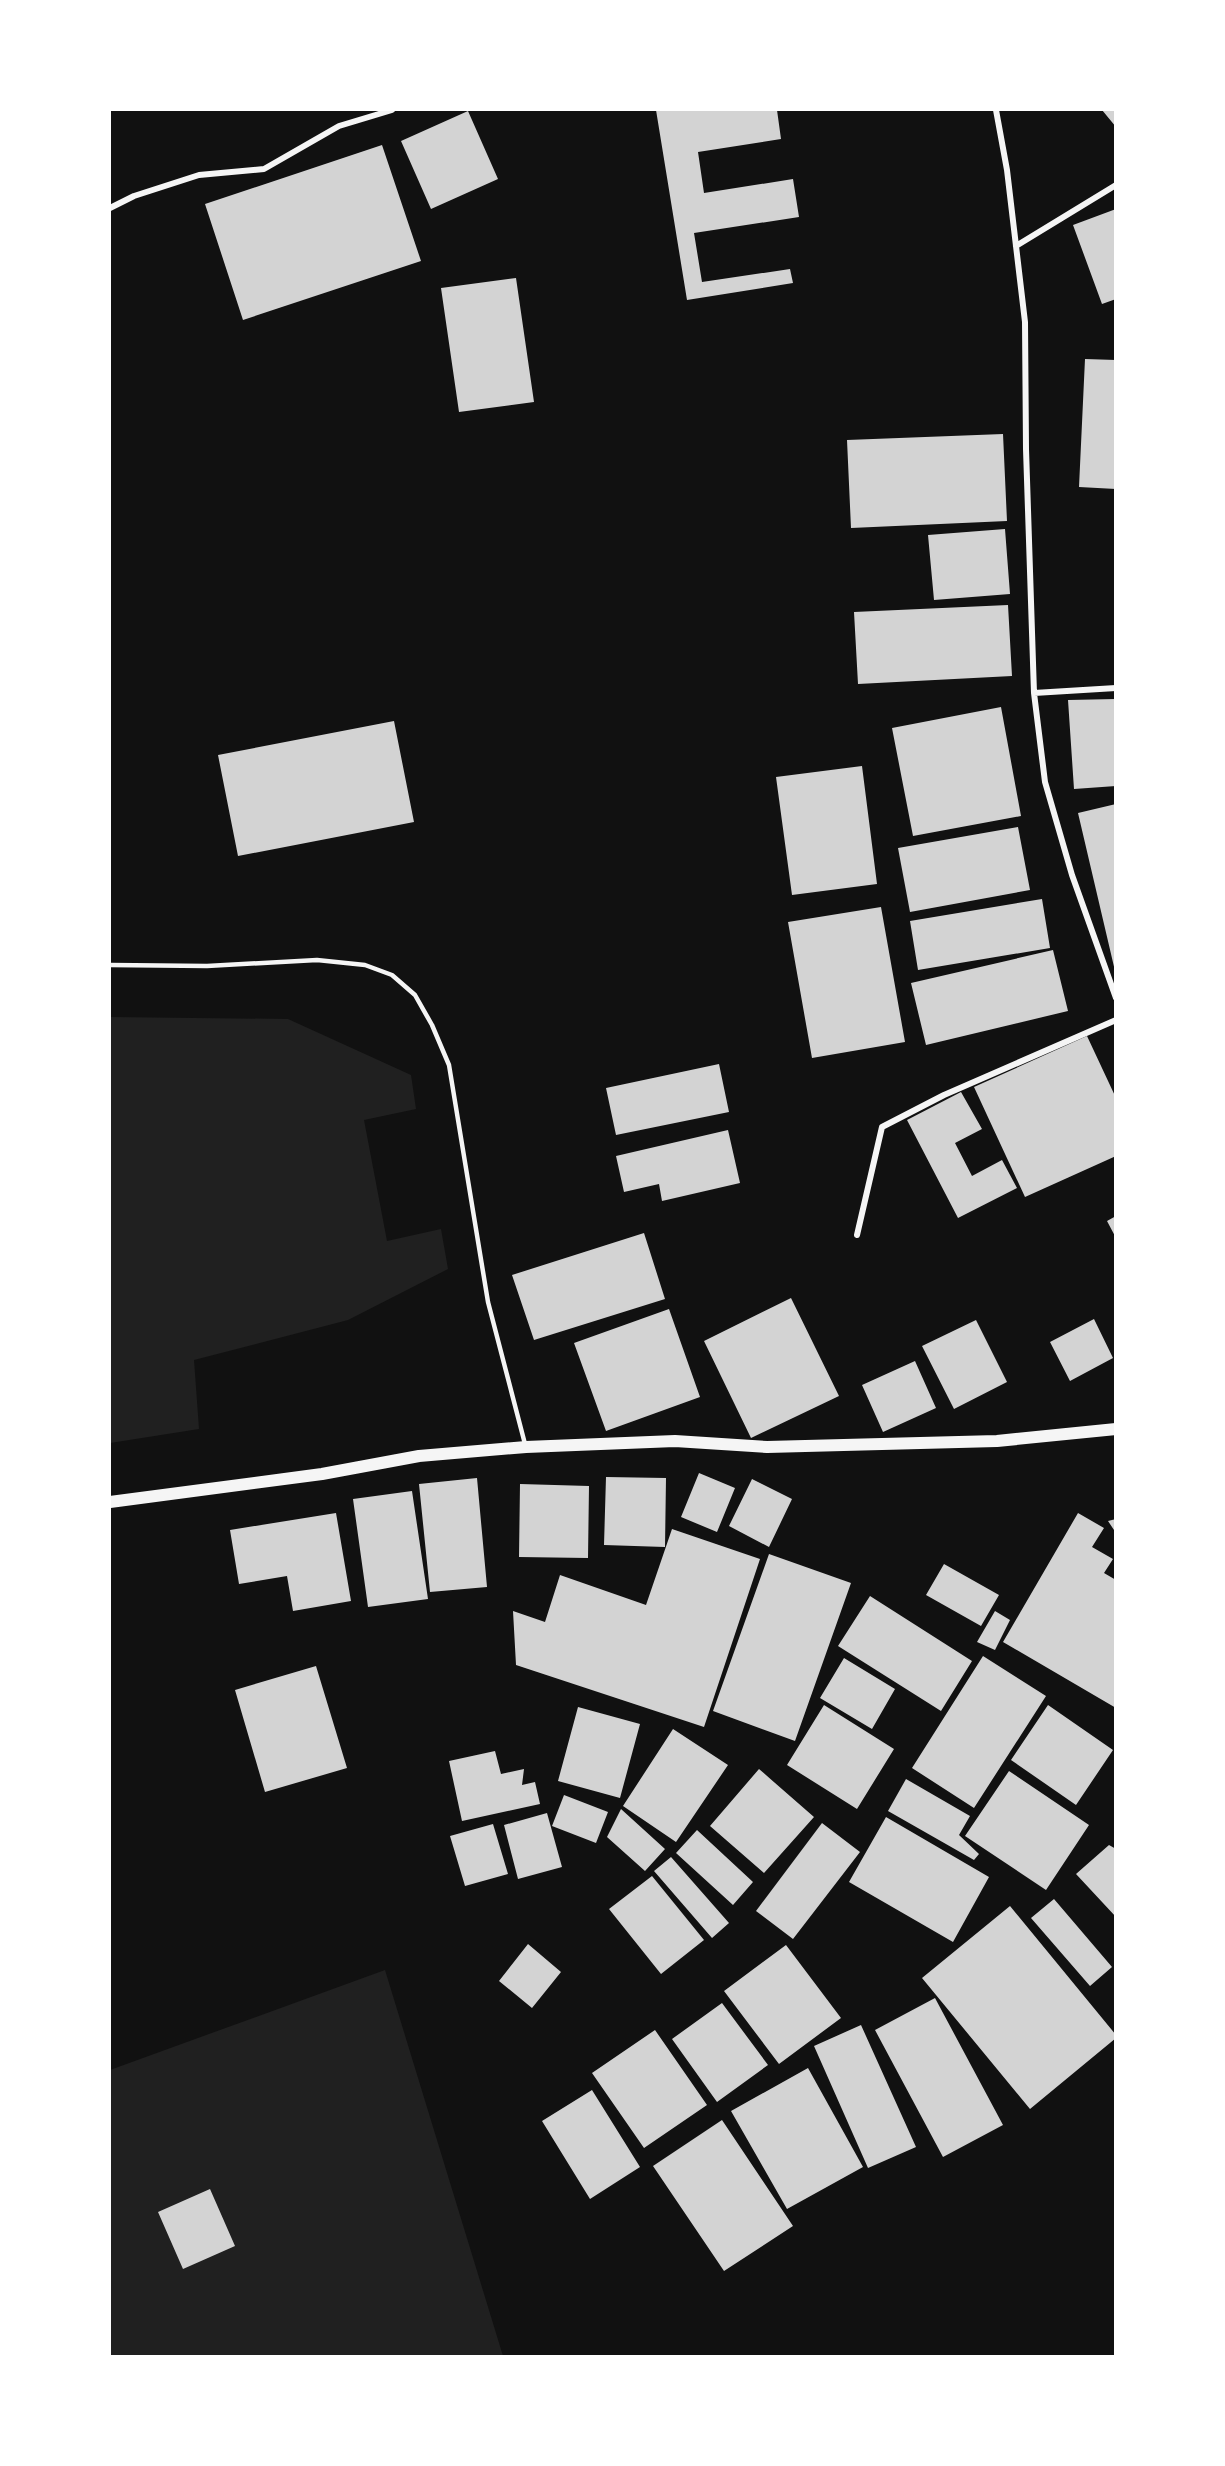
<svg xmlns="http://www.w3.org/2000/svg" width="1225" height="2466" font-family="'Public Sans',sans-serif">
	<style>
		.green { fill: #202020 }
		.building { fill: #d3d3d3 }
		.lines { fill: none; stroke-linecap: round; stroke-linejoin: round }
		.service { stroke: #f5f5f5; stroke-width: 4.5 }
		.minor { stroke: #f5f5f5; stroke-width: 6 }
		.secondary { stroke: #f5f5f5; stroke-width: 12 }
	</style>
	<rect width="100%" height="100%" fill="#111"/>
	<path class="green" d="M110,1017l178,2 123,56 5,34 -52,11 23,121 54,-12 7,40 -100,51 -154,40 5,69 -89,14z
		M385,1970l118,386h-393v-286z"/>
	<path class="building" d="M656,110h121l4,29 -83,13 6,41 89,-14 6,38 -105,16 8,49 88,-13 3,14 -106,17z
		M1102,110h14v17z
		M468,111l30,68 -67,30 -30,-68z
		M382,145l39,116 -178,59 -38,-116z
		M1116,209v90l-14,5 -29,-79z
		M516,278l18,124 -75,10 -18,-124z
		M1085,359l31,1v129l-37,-2z
		M1003,434l4,87 -156,7 -4,-88z
		M1005,529l5,65 -76,6 -6,-65z
		M1008,605l4,71 -154,8 -4,-72z
		M1116,699v87l-42,3 -6,-89z
		M1001,707l20,109 -108,20 -21,-108z
		M394,721l20,101 -176,34 -20,-101z
		M862,766l15,118 -85,11 -16,-118z
		M1116,804v167h-1l-37,-158z
		M1018,827l12,63 -120,22 -12,-64z
		M1042,899l8,49 -132,22 -8,-49z
		M881,907l24,135 -93,16 -24,-136z
		M1053,950l15,61 -142,34 -15,-62z
		M1087,1036l29,62v58l-91,41 -51,-110z
		M719,1064l10,48 -113,23 -10,-47z
		M961,1092l21,37 -27,14 17,33 30,-16 15,28 -59,30 -51,-98z
		M728,1130l12,53 -78,18 -3,-17 -35,8 -8,-36z
		M1116,1216v22l-9,-17z
		M644,1233l21,66 -131,41 -22,-65z
		M791,1298l48,98 -88,42 -47,-97z
		M669,1309l31,88 -94,34 -32,-88z
		M1094,1319l19,39 -43,23 -20,-39z
		M976,1320l31,62 -53,27 -32,-63z
		M915,1361l21,47 -53,24 -21,-47z
		M699,1473l36,15 -18,44 -36,-15z
		M606,1477l60,1 -1,69 -61,-2z
		M477,1478l10,109 -57,5 -11,-108z
		M752,1479l40,20 -23,48 -40,-21z
		M520,1484l69,2 -1,72 -69,-1z
		M412,1491l16,108 -60,8 -15,-108z
		M336,1513l15,88 -58,10 -6,-35 -48,8 -9,-54z
		M1078,1513l26,15 -12,19 21,12 -9,14 12,7v128l-113,-66z
		M1116,1519v14l-8,-12z
		M672,1529l88,30 -56,168 -188,-62 -3,-54 32,11 15,-47 86,30z
		M769,1554l82,29 -56,158 -82,-30z
		M944,1564l55,31 -18,31 -55,-31z
		M870,1596l102,65 -31,50 -103,-65z
		M995,1611l15,9 -15,30 -18,-8z
		M983,1656l63,40 -72,112 -62,-40z
		M844,1658l51,31 -23,40 -52,-31z
		M316,1666l31,102 -82,24 -30,-102z
		M824,1705l70,44 -37,60 -70,-44z
		M1048,1705l65,45 -37,55 -65,-45z
		M578,1707l62,17 -20,74 -62,-17z
		M673,1729l55,36 -52,77 -53,-36z
		M495,1751l6,23 23,-5 -2,16 13,-3 5,22 -78,17 -13,-60z
		M759,1769l55,48 -50,56 -54,-47z
		M1009,1771l80,54 -43,65 -81,-54z
		M906,1779l64,37 -11,19 20,19 -5,6 -86,-49z
		M564,1795l44,17 -12,31 -44,-17z
		M621,1809l44,40 -20,22 -38,-34z
		M547,1813l15,54 -44,12 -14,-54z
		M886,1817l103,60 -36,65 -104,-60z
		M822,1823l38,29 -67,87 -37,-28z
		M493,1824l15,50 -43,12 -15,-50z
		M697,1830l56,52 -20,23 -57,-52z
		M1109,1845l7,4v68l-40,-43z
		M671,1857l58,66 -17,15 -58,-67z
		M652,1876l52,64 -43,34 -52,-65z
		M1054,1899l58,68 -22,19 -59,-68z
		M1010,1906l106,129v3l-86,71 -108,-131z
		M528,1944l33,28 -29,36 -33,-27z
		M786,1945l55,73 -62,46 -55,-73z
		M935,1998l68,127 -60,32 -68,-127z
		M722,2003l46,62 -51,37 -45,-63z
		M861,2025l55,122 -48,21 -54,-122z
		M655,2030l52,75 -63,43 -52,-75z
		M808,2068l55,99 -76,42 -56,-98z
		M592,2090l48,77 -50,32 -48,-78z
		M722,2120l71,106 -69,45 -71,-105z
		M210,2189l25,57 -52,23 -25,-57z"/>
	<g class="lines">
		<path class="service" d="M110,965l97,1 110,-6 48,5 27,10 23,20 17,30 17,40 39,237 37,142"/>
		<path class="minor" d="M996,110l11,60 18,152 1,127 8,244 11,89 27,93 44,123
			M110,208l24,-12 65,-21 65,-6 75,-43 53,-16
			M1016,246l100,-61
			M1034,693l82,-5
			M857,1235l25,-108 62,-32 172,-75"/>
		<path class="secondary" d="M110,1502l212,-28 97,-18 107,-9 149,-6 92,6 230,-6 119,-12"/>
	</g>
	<rect width="1225" height="2466" fill="none" stroke="#ffffff" stroke-width="222"/>
</svg>
